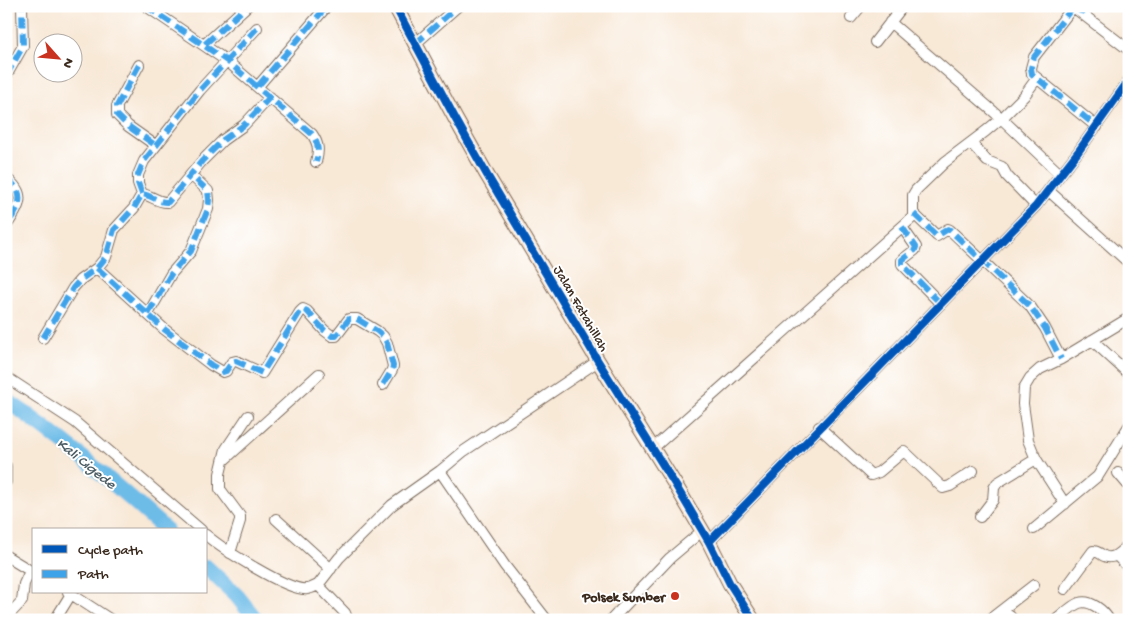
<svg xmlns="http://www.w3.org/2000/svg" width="1135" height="626" font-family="'Gochi Hand',sans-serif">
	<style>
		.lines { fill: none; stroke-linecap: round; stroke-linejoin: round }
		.river { stroke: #6dbce8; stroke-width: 16 }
		.street-casing { stroke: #7d6c5e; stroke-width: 12 }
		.secondary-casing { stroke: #7d6c5e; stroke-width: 16 }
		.street { stroke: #fff; stroke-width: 10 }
		.secondary { stroke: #fce5cf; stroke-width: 14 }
		.quiet { stroke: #3fa3ea; stroke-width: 6; stroke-dasharray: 12 6; stroke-linecap: butt }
		.cycleway-casing { stroke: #fff; stroke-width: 11 }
		.cycleway { stroke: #0057b8; stroke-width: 8 }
		.poi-dot { fill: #c8321e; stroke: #fff; stroke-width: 2 }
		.labels { text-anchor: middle; stroke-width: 4; stroke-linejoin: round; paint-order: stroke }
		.street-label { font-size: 14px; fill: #3b2a1e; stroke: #fff }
		.poi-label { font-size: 14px; font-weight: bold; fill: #3b2a1e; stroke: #fff; text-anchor: end }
		.water-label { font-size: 15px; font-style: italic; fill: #4c5d65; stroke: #fff }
	</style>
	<rect width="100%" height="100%" fill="#fff"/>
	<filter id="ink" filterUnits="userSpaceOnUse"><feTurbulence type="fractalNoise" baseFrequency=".02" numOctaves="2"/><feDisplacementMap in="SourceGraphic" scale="10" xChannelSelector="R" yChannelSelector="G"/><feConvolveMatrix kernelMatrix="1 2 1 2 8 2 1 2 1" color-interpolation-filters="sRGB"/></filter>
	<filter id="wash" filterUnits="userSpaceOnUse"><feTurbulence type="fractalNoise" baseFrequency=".0096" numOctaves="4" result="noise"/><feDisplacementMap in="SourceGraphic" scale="20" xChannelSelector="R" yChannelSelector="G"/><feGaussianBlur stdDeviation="1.12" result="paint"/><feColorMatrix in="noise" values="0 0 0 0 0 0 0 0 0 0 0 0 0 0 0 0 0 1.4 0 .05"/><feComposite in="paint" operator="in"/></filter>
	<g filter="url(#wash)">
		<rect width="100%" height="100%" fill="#f8e8d6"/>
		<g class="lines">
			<path class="river" d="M6,400c57,39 109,84 160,130
				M206,567l31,29 19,24"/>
		</g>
	</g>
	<g filter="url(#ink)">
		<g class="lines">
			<g class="street-casing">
				<path id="street" d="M146,6l81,55 85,73c7,10 7,17 4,28
					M1072,6l57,44
					M1073,7l-39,50 -3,11 1,6 65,53
					M851,18l10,-12
					M890,22l111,96 59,56
					M875,42l28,-36
					M205,44l42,-38
					M415,44l43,-38
					M139,65l-22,41v9l11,11 27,19
					M6,76l17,-30 -1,-40
					M258,86l69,-80
					M971,143l16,18 15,6 5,9 29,30
					M6,178c23,17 12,30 0,48
					M1049,191l80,72
					M142,194l-4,-11v-8l6,-14 56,-71 57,-62
					M914,214l23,22 11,-7 2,1 80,76 15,22 16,31
					M902,227l14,20 -1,3 -13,10v4l39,40
					M97,268l67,61 47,36 12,7 3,-1 6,-9 4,-1 26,12 38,-61 3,-3 4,2 17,19 8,6h4l13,-17h8l20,12 6,5 4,7 6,23 -1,4 -9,15
					M148,314l23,-40 20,-23 17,-42 1,-9 -1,-9 -17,-16
					M43,338l30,-50 7,-8 17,-12 9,-11 8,-27 20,-22 8,-14c9,1 16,9 26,8l34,-41 21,-21 21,-15 26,-28
					M1092,340l37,34
					M6,377l69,45 126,108
					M819,427l52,48 8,-3 25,-21 39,37 7,-2 23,-15
					M652,449l261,-232v-22l3,-5 29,-28 41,-31 19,-16 19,-19 13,-18
					M223,461l96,-87
					M6,466v16
					M440,471l65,95 42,54
					M1118,473l11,13
					M1065,504l-29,-45 -8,-19 -5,-36 1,-16 6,-10 10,-9 21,-10 68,-41
					M980,517l13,-17 1,-12 3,-5 39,-24
					M276,519l55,50
					M1034,529l64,-53 31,-50
					M206,535c15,13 83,57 101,54 4,0 8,-3 11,-4
					M709,542l327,-336 42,-54 51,-72
					M230,553l10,-32v-5l-20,-27v-15l6,-25 22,-33
					M1116,555l13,13
					M6,556l28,17
					M1065,589l28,-38c5,0 7,3 11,5 10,5 18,-6 25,-12
					M68,592l43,28
					M1004,609l9,11
					M6,618l16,-17 2,-17 6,-13
					M55,620l16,-26
					M348,620l-3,-7 -27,-28 21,-27 53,-53 48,-34 24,-20 134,-90
					M611,620l59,-62 32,-27
					M989,620l45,-35
					M1056,620c7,-5 15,-14 23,-17 11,-4 25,8 30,17"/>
			</g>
			<g class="secondary-casing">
				<path id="secondary" d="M395,6l60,112 32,57 111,186 78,125 33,56 21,42 23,36"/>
			</g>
			<use href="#street" class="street"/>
			<use href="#secondary" class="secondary"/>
			<path class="quiet" d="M146,6l81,55 85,73c7,10 7,17 4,28
				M1073,7l-39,50 -3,11 1,6 65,53
				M1081,14l2,-8
				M205,44l42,-38
				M415,44l43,-38
				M139,65l-22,41v9l11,11 27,19
				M6,76l17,-30 -1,-40
				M258,86l69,-80
				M6,178c23,17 12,30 0,48
				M142,194l-4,-11v-8l6,-14 56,-71 57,-62
				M914,214l23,22 11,-7 2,1 80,76 15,22 16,31
				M902,227l14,20 -1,3 -13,10v4l39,40
				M97,268l67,61 47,36 12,7 3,-1 6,-9 4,-1 26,12 38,-61 3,-3 4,2 17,19 8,6h4l13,-17h8l20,12 6,5 4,7 6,23 -1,4 -9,15
				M148,314l23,-40 20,-23 17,-42 1,-9 -1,-9 -17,-16
				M43,338l30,-50 7,-8 17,-12 9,-11 8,-27 20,-22 8,-14c9,1 16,9 26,8l34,-41 21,-21 21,-15 26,-28"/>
			<g class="cycleway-casing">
				<path id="cycleway" d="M395,6l60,112 32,57 111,186 78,125 33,56 21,42 23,36
					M709,542l327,-336 42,-54 51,-72"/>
			</g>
			<use href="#cycleway" class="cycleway"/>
		</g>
	</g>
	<circle class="poi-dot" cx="675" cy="596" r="5"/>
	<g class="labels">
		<g class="street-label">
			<text transform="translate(582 308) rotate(60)" y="5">Jalan Fatahillah</text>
		</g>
		<g class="poi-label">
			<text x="665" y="601">Polsek Sumber</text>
		</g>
		<g class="water-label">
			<text transform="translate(87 463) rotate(39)" y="5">Kali Cigede</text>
		</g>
	</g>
	<rect width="1135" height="626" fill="none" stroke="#fff" stroke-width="25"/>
	<rect x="32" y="528" width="175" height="65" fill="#ffffff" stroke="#b1aaa5"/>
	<rect x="42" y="545" width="25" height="8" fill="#0057b8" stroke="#b1aaa5"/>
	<text x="78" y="554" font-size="15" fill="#3b2a1e">Cycle path</text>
	<rect x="42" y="570" width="25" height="8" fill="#3fa3ea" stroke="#b1aaa5"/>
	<text x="78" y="578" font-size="15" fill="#3b2a1e">Path</text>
	<g transform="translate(58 58) rotate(117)"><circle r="24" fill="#ffffff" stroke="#b1aaa5"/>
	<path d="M0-4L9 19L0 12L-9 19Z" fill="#c8321e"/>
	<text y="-8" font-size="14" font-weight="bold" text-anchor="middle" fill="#3b2a1e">N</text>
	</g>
</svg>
